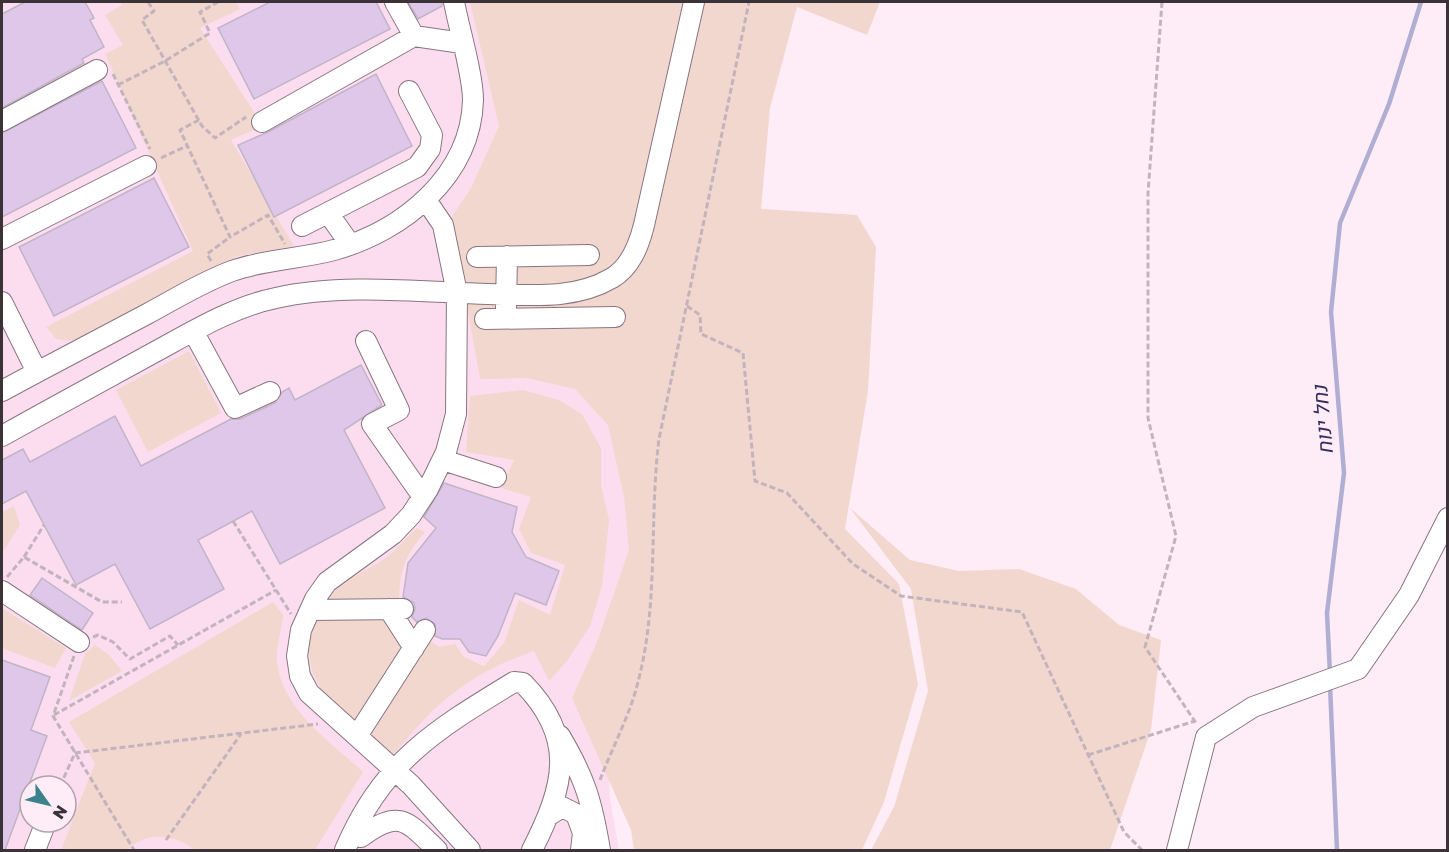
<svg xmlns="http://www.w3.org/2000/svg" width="1449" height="852" font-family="'Golos Text',Heebo,sans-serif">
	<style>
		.built { fill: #fcddef; fill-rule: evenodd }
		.green { fill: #f2d7cf }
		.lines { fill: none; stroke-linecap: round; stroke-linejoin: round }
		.stream { stroke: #b0aed2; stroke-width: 4.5 }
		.building { fill: #dec7e9; stroke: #c1b4c7; stroke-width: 1.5 }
		.minor-casing { stroke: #897581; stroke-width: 22 }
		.path { stroke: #c2b3bc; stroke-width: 3; stroke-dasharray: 6 3; stroke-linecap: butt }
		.minor { stroke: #fff; stroke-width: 20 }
		.labels { text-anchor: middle; stroke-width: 5; stroke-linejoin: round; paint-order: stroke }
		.water-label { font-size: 21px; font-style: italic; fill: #352e5e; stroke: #feecf7 }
	</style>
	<rect width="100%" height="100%" fill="#feecf7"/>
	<path class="built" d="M2,2h738l-132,737 2,60 9,51h-617zM30,786h36v36h-36z"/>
	<path class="green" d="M120,2h116l4,7 -40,19 63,98 -32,14 63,106 -56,10 -161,86 -21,-3 -10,-12 147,-76 -88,-197 18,-9 -18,-30 17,-10z
		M470,2h410l-13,33 -70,-28 -27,101 -9,101 96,6 19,32 -8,144 -23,138 54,55 19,100 -34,118 -22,48h-228l-3,-20 -59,-132 25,-56 32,-92 -5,-53 -16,-72 -33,-36 -48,-11 -47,1 -29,-161 20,-30 28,-62z
		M189,351l32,62 -73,39 -32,-62z
		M523,390l36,10 23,14 19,34v37l8,35 -7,66 -12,40 -23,35 -18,20 -15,-30c-64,22 -100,52 -141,105 -41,-36 -104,-71 -78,-134 3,-7 6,-19 12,-25 15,-17 38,-25 57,-38 12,-9 22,-21 33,-31l8,4c-26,29 -26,49 -26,86l40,29 16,-3 9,13 20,9 20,-23 15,-43 31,15 15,-50 -34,-12 -12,-24 12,-32 -30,-9 13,-28 -48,-8 4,-56z
		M14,506l6,19 -18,28v-41z
		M850,508l60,52 49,11 60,-2 57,20 43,36 42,15 -10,90 -41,120h-239l23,-43 34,-116 -17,-102z
		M273,602l10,13c-1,14 -7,31 -6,46 4,48 53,80 86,111l-48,78h-120c-22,-16 -48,-19 -68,0h-66l34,-87 -26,-41z
		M2,608l64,40 -11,20 -53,-20z
		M95,645l14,10 13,16 -53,30 16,-47z"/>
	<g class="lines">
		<path class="stream" d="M1330,674l-3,-61 17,-140 -13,-161 9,-89 49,-119 32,-102
			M1330,685l7,165"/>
	</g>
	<path class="building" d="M25,2h60l9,16 -4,2 14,27 -22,12 2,4 -82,45v-94z
		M270,2h106l14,27 -136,70 -36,-71z
		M408,2h34v4l-24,13z
		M376,74l36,72 -138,71 -36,-72 30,-13z
		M102,81l34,67 -134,69v-84z
		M154,178l35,69 -135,69 -35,-69z
		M361,365l21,40 -38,25 41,78 -105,56 -28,-53 -54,29 26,49 -74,40 -35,-65 -39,21 -50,-94 -24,13v-44l21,-11 7,13 85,-46 26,50 90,-47h9l35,-16 7,-11 7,-4 6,12z
		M444,483l73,24 -5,25 14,25 33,14 -13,34 -31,-12 -17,43 -12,20 -17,-4 -9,-13h-18l-7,-3v-12l-9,-6 -9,4 -5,-5 3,-8 -1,-6 -11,-6 5,-34 28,-35 -12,-11z
		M42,578l51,35 -11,17 -52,-35z
		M2,660l48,17 -19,53 16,6 -42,114h-3z"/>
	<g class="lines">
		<g class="minor-casing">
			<path id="minor" d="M414,36l48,7
				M2,121l95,-51
				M262,122l152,-86 -19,-34
				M426,200l17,25 14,68 -1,121 -10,38 -18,37 -17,26 -18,19 -66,48 -12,17 -14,31 -4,26 3,20 9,17 102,92 59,65
				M328,213l22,31
				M302,226l115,-59 13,-18 2,-14 -23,-44
				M2,239l144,-73
				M477,257l112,-2
				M2,302l35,70
				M506,308l1,-52
				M485,319l130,-2
				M193,331l42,77 35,-16
				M366,341l33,69 -27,14 51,73
				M2,391c48,-26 96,-51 145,-77 28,-15 55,-32 85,-43 33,-12 69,-12 102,-21 69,-19 137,-74 139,-150 0,-25 -14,-72 -19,-98
				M2,436c50,-28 100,-55 151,-83 39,-21 79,-46 123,-55 66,-15 145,-6 212,-4 42,1 87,6 124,-16 19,-11 27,-33 32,-53l50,-223
				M443,460l53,17
				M2,591l77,51
				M389,609l25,39
				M310,610l93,-1
				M357,736l68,-106
				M560,736c25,42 32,66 40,114
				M548,816l14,-9 14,7 7,19 -2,17
				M361,837c39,-29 46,-16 76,13
				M35,850l11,-28
				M345,850c37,-88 90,-120 169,-168l9,1c55,56 41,104 9,167
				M1177,850l29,-113 47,-30 105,-38 51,-74 39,-77"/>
		</g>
		<path class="path" d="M148,2l6,9 -12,9 60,106 13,12 31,-21
			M1162,2l-14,191v225l28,118 -31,111 51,76
			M113,74l37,75
			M118,85l47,-24 45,-28 -10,-21 18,-10
			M199,120l-19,10 50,107 38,-22 17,29
			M161,158l26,-12
			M211,261l-4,-7 23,-17
			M687,306l13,9 1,19 42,19 12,128 32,12 66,71 48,32 121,16 102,220 18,18
			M233,521l58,93
			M24,557l20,-32
			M7,577l17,-20 78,45h20
			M93,637l5,-2 15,7 17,17 40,-23 8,9
			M74,656l-21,60 81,134
			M54,715l222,-125
			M1088,755l107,-34
			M600,780c12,-32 30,-65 38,-98 21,-79 11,-163 21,-243l90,-437
			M60,786l15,-33 243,-29
			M166,840l75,-106"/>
		<use href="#minor" class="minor"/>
	</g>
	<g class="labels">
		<g class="water-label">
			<text transform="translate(1323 420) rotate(-95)" y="7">נחל ינוח</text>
		</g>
	</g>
	<rect width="1449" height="852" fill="none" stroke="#3b3237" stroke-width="6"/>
	<g transform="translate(48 804) rotate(124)"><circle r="28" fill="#feecf7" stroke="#b0a2aa" stroke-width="1.5"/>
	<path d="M0-4.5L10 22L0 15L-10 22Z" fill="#3b828c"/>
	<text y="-9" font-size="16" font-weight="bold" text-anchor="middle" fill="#3b3237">N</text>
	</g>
</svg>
